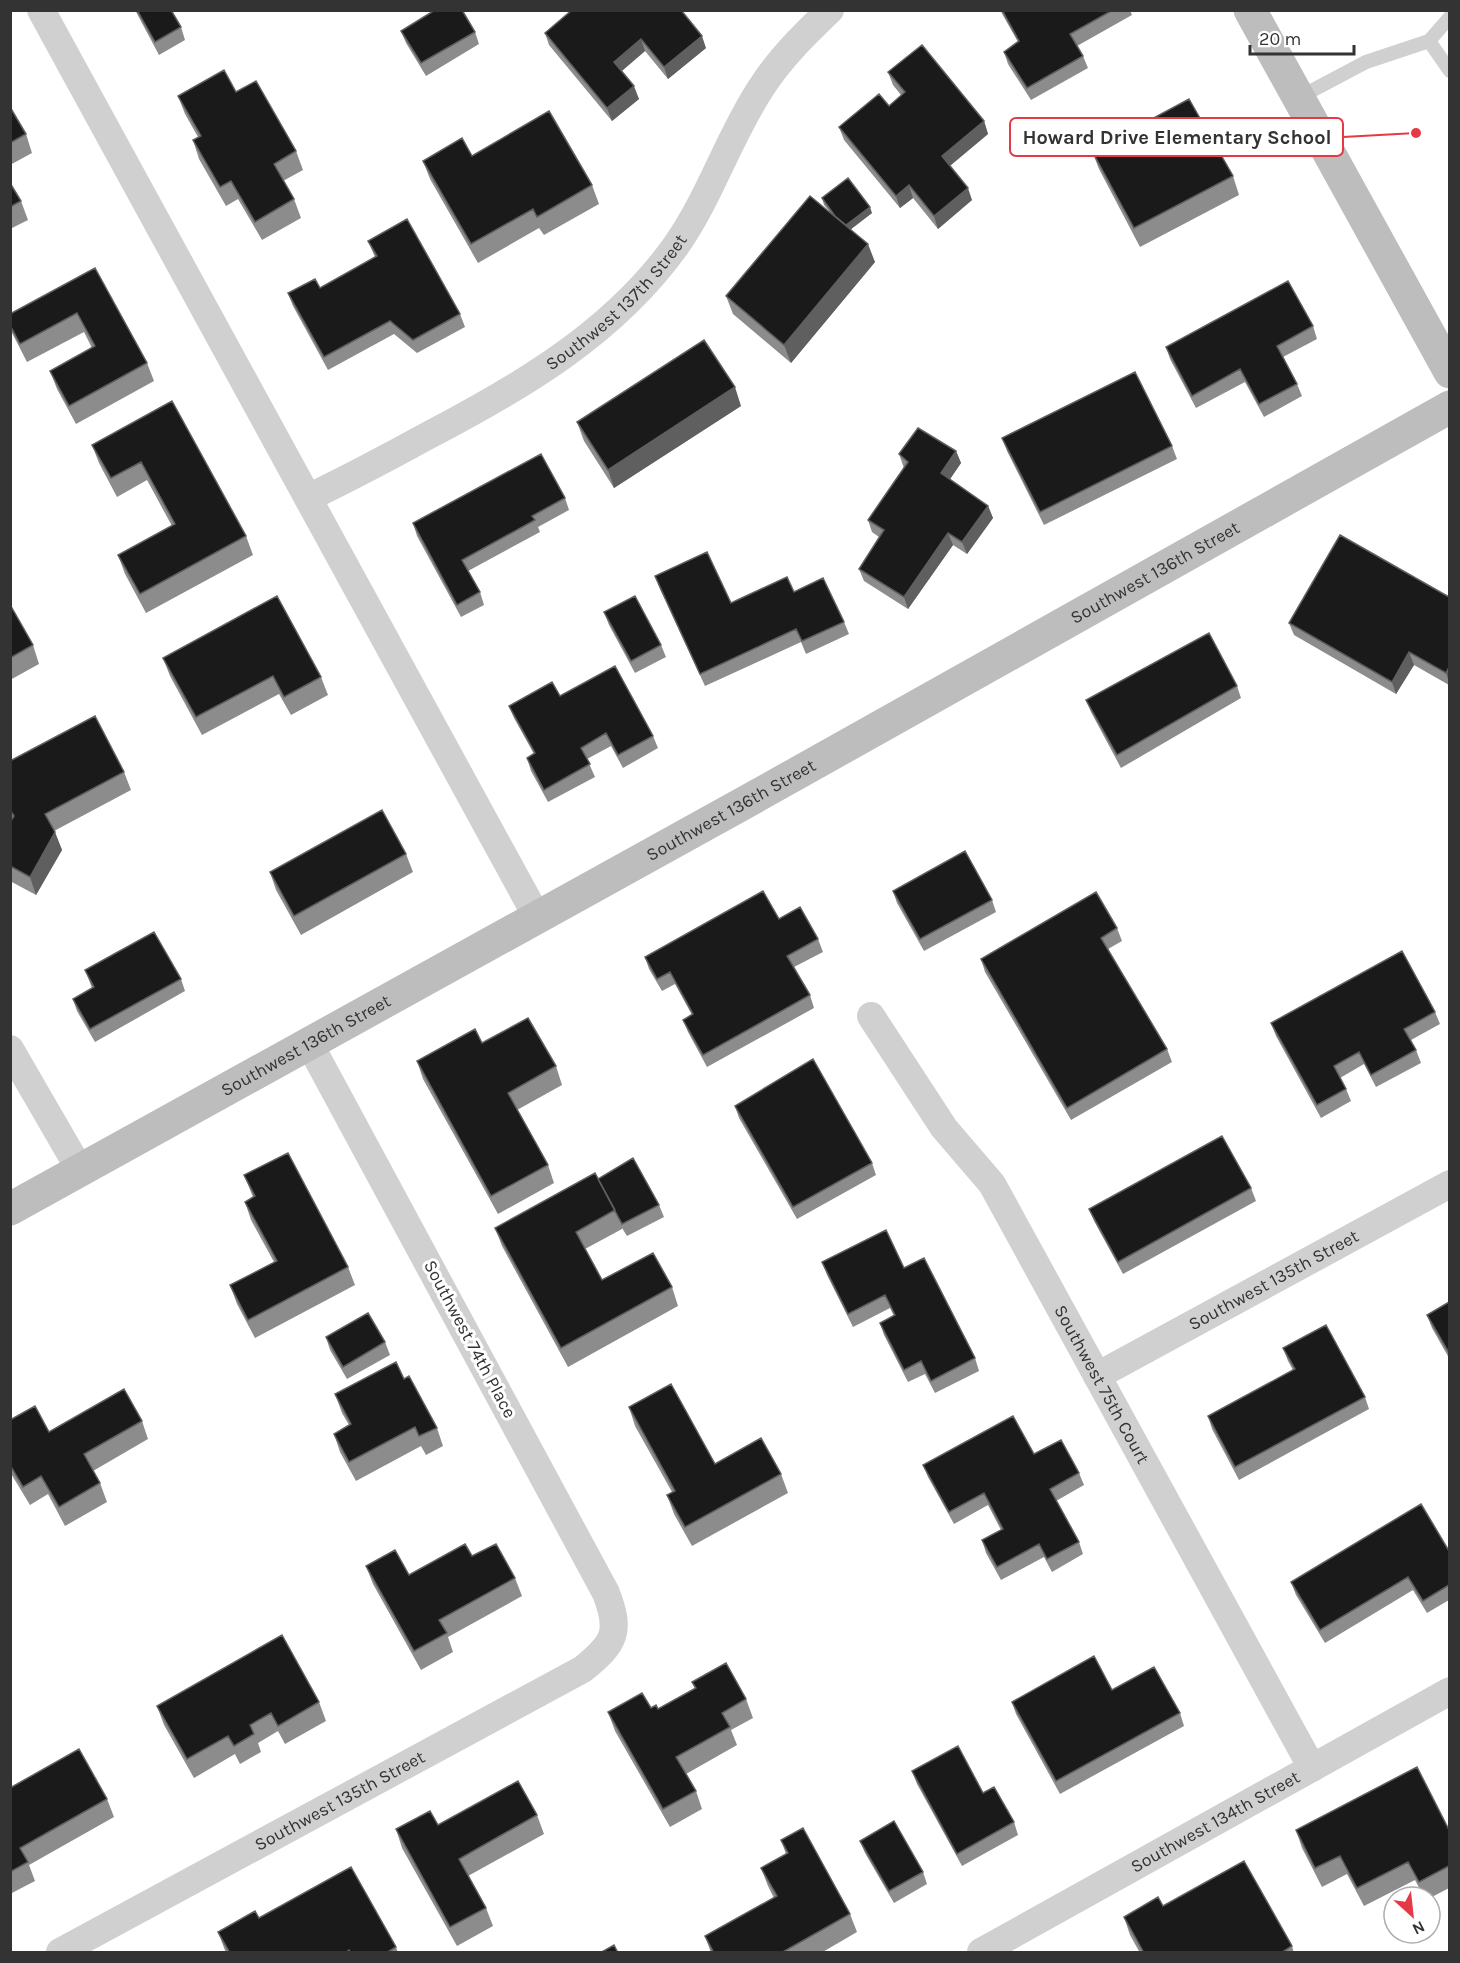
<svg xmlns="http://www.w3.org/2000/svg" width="1460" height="1963" font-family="Karla,sans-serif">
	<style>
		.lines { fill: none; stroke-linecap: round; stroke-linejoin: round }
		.lane { stroke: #d0d0d0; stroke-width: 14 }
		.street { stroke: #d0d0d0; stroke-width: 28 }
		.secondary { stroke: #bdbdbd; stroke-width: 33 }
		.wall { fill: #8c8c8c }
		.shaded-wall { fill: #5f5f5f }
		.building { fill: #1a1a1a; stroke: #5f5f5f; stroke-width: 1.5 }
		.labels { text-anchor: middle; stroke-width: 6; stroke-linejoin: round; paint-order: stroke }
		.street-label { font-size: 18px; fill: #333; stroke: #fff }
		.leader { fill: none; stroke: #e63946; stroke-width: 2 }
		.callout-dot { fill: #e63946; stroke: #fff; stroke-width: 2 }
		.callout { fill: #fff; stroke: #e63946; stroke-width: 2 }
		.callout-label { font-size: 20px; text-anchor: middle; font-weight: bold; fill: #333 }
	</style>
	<rect width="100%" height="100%" fill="#fff"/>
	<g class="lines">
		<path class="lane" d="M1429,41l21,-24
			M1298,98l68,-36 63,-21 21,30"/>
		<g class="street">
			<path d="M41,10l496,907"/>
			<path id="s1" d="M308,498c41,-20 81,-41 121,-63 92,-48 184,-102 246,-188 35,-49 53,-109 86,-159 19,-30 44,-54 69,-78"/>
			<path id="s2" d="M871,1016l73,112 48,56 320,584"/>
			<path d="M10,1049l70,121"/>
			<path id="s3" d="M1097,1376l353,-192"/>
			<path id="s4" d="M60,1952l523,-283c32,-26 38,-37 23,-76l-297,-550"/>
			<path id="s5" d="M981,1952l469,-261"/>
		</g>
		<g class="secondary">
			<path d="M1250,10l200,362"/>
			<path id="s6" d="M10,1209l743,-411 697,-391"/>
		</g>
	</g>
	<path class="wall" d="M135,10h36l10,17 4,13 -26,15z
		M572,10l134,38 -38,31 -23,-28 -23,20 17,28 -27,22 -63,-76 -4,-12z
		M1000,10h130l2,5 -55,31 6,10 5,12 -57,32 -23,-36 -4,-12 14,-10z
		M401,31l74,1 4,12 -53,32 -20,-33z
		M888,72l96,49 4,13 -38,32 22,34 -34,29 -25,-31 -13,10 -56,-68 -5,-13 50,-21 12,-11 -8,-10z
		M236,92l60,59 7,19 -20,11 11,18 7,19 -39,22 -24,-41 -12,7 -27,-47 -6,-19 5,-3 -13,-23 -7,-18z
		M10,107l16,27 6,19 -22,12z
		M1092,151l141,25 6,19 -99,52 -41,-78z
		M472,156l120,29 7,19 -55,31 -5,-7 -61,35 -48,-84 -7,-18z
		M10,183l11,18 7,19 -18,9z
		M822,198l50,15 -21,16 24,33 -84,101 -58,-49 -7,-18 103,-85 -5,-6z
		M368,241l92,73 5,13 -48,26 -23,-19 -66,36 -35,-64 -5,-13 32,-5 55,-31z
		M95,268l52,95 7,18 -78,43 -19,-35 -7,-18 42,-23 -8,-16 -57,30 -17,-33v-15z
		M1313,326l4,13 -34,18 14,27 5,12 -38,21 -19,-35 -49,26 -26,-49 -4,-12z
		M172,401l74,135 7,19 -107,58 -21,-39 -7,-19 54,-29 -25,-46 -30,17 -18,-34 -7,-18z
		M741,406l-127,82 -30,-47 -7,-19z
		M1002,438l170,8 5,13 -133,66 -37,-74z
		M956,451l5,12 -11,16 38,27 5,12 -26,36 -14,-9 -45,64 -44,-28 -5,-12 20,-32 -7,-5 -4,-12 36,-52 -5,-14z
		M565,498l4,12 -31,17 2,5 -72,39 12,21 4,13 -23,12 -44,-81 -4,-13z
		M655,576l76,27 63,-11 50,30 5,12 -43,20 -5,-12 -96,44 -45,-97z
		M1449,597v88l-35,-20 -18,29 -102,-59 -5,-12z
		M10,609l23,36 6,19 -29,16z
		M604,612l57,33 5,12 -31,16 -26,-48z
		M163,658l158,19 7,18 -37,20 -12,-21 -77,41 -32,-59z
		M1237,686l4,12 -120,70 -30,-56 -5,-12z
		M560,696l93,40 5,12 -35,20 -12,-22 -24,13 8,18 -47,25 -17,-31 -4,-13 7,-4 -20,-36 -5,-12z
		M10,761l114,11 7,18 -77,41 8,19 -26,45 -26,-14v-59l2,-3 -2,-3z
		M406,854l7,18 -112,63 -25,-45 -6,-18z
		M893,891l99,9 4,12 -72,39 -27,-48z
		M779,919l39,20 5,13 -29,15 16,28 4,13 -107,59 -19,-35 -5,-12 9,-5 -17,-31 -13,7 -13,-22 -4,-12z
		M1117,928l5,13 -14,8 59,100 5,13 -101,58 -86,-148 -4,-13z
		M85,970l96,9 4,12 -90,51 -18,-31 -4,-12 19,-11z
		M1435,1012l5,12 -29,16 5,10 5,13 -45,24 -12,-23 -24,14 6,11 5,12 -30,17 -45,-82 -5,-13z
		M482,1043l74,23 6,19 -45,25 31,55 6,18 -56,31 -75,-135 -6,-18z
		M735,1106l137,57 4,12 -79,44 -58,-101z
		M244,1175l104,92 7,18 -100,53 -18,-34 -7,-19 44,-23 -23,-42 -6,-18 8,-5z
		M598,1179l61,26 5,12 -37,19 -5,-8v1l-37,20 17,31 70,7 6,19 -110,61 -66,-121 -7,-18z
		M1251,1188l5,13 -133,73 -29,-53 -5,-12z
		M822,1262l82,6 71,90 4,13 -44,22 -10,-19 -17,8 -24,-47 -4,-12 14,-7 -4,-8 -37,19 -26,-52z
		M1449,1302v56l-17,-30 -5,-13z
		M326,1337l59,5 5,13 -43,24 -17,-29z
		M1283,1348l82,49 4,12 -130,71 -27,-51 -4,-13 85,-46 -5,-9z
		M404,1379l33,49 6,18 -17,9 -5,-9 -65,35 -16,-29 -6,-18 15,-9 -7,-12 -7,-19z
		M629,1407l86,57 66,10 7,19 -96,53 -18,-32 -7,-19 5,-3 -37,-66z
		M10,1420l39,12 93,-11 6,18 -55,32 7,12 7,19 -42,24 -17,-32 -18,11 -20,-33z
		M1034,1454l45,19 5,12 -28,16 23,41 4,12 -31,18 -8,-15 -43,23 -15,-27 -4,-13 19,-10 -13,-25 -34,19 -26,-47 -5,-12z
		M1449,1551v49l-22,13 -14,-23 -88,53 -29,-48 -5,-13z
		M472,1556l43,22 7,18 -74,41 5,15 -32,18 -48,-86 -7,-18 43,9z
		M692,1682l54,17 7,19 -22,12 6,15 -51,29 10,17 6,18 -32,18 -55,-96 -7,-19 43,-4 7,1 37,-20z
		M1112,1690l68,23 4,13 -124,68 -44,-80 -4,-12z
		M319,1702l7,19 -41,23 -7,-13 -20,12 3,9 -21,12 -5,-10 -41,24 -30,-53 -7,-19z
		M912,1771l71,22 31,29 4,13 -56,31 -45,-82z
		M10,1788l97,11 7,18 -85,48 6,16 -25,13z
		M537,1815l7,19 -76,42 18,32 7,18 -36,20 -55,-98 -6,-19z
		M1296,1830h153v58l-19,10v-1h-6l-9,-17 -51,26 -17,-32 -25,13 -20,-39z
		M781,1840l69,74 7,18 -36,21h-110l-6,-17 69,-38 -6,-12 -7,-18 25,-14z
		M860,1841l63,31 4,12 -33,19 -29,-50z
		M1163,1906l129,40 2,7h-154l-10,-18 -6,-18z
		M259,1918l137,29 2,6h-172l-8,-21z"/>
	<path class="shaded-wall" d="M702,36l4,12 -38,31 -4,-12z
		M641,39l4,12 -27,23 -4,-12z
		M634,86l5,13 -27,22 -5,-13z
		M984,121l4,13 -42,35 -4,-13z
		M909,185l4,13 -13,10 -4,-12z
		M968,188l4,12 -34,29 -4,-13z
		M870,207l2,6 -26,20 -3,-6z
		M868,244l7,18 -84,101 -7,-18z
		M735,387l6,19 -127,82 -6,-18z
		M956,451l5,12 -15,22 -5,-12z
		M988,506l5,12 -26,36 -5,-12z
		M948,533l5,12 -45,64 -4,-12z
		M1409,652l5,13 -18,29 -4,-12z
		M1449,667v15l-3,-9z
		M55,832l7,18 -26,45 -6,-18z"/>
	<path class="building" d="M137,10h34l10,17 -26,15z
		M435,10h27l13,22 -54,31 -20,-32z
		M572,10h109l21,26 -38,31 -23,-28 -27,23 20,24 -27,22 -62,-75z
		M1002,10h111l-43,24 13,22 -56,32 -23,-36 15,-11z
		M922,45l62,76 -42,35 26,32 -34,28 -25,-31 -13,11 -57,-69 40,-33 10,12 16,-14 -17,-20z
		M224,70l12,22 20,-11 40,70 -22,13 20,35 -39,23 -24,-41 -11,6 -27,-47 8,-4 -23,-40z
		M1189,99l44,77 -99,52 -42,-77z
		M10,107l16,27 -16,9z
		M549,111l43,74 -55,32 -4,-8 -62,35 -48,-83 39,-23 10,18z
		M848,178l22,29 -24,18 -11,-9 -13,-18z
		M10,183l11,18 -11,6z
		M810,196l58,48 -84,101 -58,-49z
		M407,219l53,95 -47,26 -23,-19 -66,36 -36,-64 27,-14 5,9 57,-32 -9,-15z
		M95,268l52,95 -78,43 -19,-35 45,-25 -18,-33 -57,31 -10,-19v-11z
		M1288,281l25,45 -36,20 20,38 -38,20 -19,-35 -48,27 -26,-49z
		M704,340l31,47 -127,83 -31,-48z
		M1135,372l37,74 -132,66 -38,-74z
		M172,401l74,135 -106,58 -22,-39 57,-31 -34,-62 -30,16 -19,-33z
		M918,428l38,23 -15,22 47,33 -26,36 -14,-9 -44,64 -45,-28 25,-39 -16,-10 40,-58 -9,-8z
		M541,454l24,44 -33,18 3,4 -73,40 18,32 -23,13 -44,-82z
		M1340,535l109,62v70l-3,6 -37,-21 -17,30 -103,-59z
		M707,552l24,51 56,-26 7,15 29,-14 21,44 -42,19 -6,-12 -96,45 -45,-98z
		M277,596l44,81 -37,20 -11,-21 -77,41 -33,-59z
		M635,596l26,49 -30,16 -27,-49z
		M12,608l21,37 -23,13v-49z
		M1209,633l28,53 -120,69 -31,-55z
		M615,666l38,70 -35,19 -12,-22 -25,15 9,16 -46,26 -17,-32 8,-5 -26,-47 43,-24 8,14z
		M95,716l29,56 -79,42 10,18 -25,45 -20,-11v-44l4,-6 -4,-6v-49z
		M382,810l24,44 -112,62 -24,-44z
		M965,851l27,49 -72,39 -27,-48z
		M763,891l16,28 21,-12 18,32 -31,17 23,39 -107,60 -20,-35 10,-6 -23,-42 -13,7 -12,-22z
		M1096,892l21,36 -16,10 66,111 -100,59 -86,-149z
		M154,932l27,47 -91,50 -17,-30 21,-12 -9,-17z
		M1402,951l33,61 -31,17 12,21 -45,25 -12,-23 -25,14 12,23 -29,16 -46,-82z
		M528,1018l28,48 -48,27 40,72 -57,31 -74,-135 58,-32 7,14z
		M813,1059l59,104 -79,44 -58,-101z
		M1222,1136l29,52 -133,74 -29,-53z
		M288,1153l60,114 -100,53 -18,-35 47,-24 -32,-59 10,-6 -11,-21z
		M633,1158l26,47 -37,19 -24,-45z
		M595,1173l20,37 -39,22 26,48 51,-27 19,34 -111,61 -66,-120z
		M886,1230l18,38 20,-10 51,100 -44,23 -10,-20 -17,9 -24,-47 15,-8 -10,-20 -37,19 -26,-52z
		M1449,1302v51l-22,-38z
		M368,1313l17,29 -42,25 -17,-30z
		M1326,1325l39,72 -130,70 -27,-51 87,-47 -12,-21z
		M396,1362l8,17 5,-3 28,52 -18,8 -4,-9 -66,35 -15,-28 17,-10 -16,-30z
		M671,1384l44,80 46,-26 20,36 -96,53 -18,-32 8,-4 -46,-84z
		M124,1389l18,32 -58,33 16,29 -41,24 -18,-31 -18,11 -13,-22v-45l25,-14 14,26z
		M1013,1416l21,38 27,-14 18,33 -29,16 29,53 -32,17 -8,-15 -42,23 -15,-27 21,-11 -19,-36 -35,19 -26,-47z
		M1421,1504l28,47v34l-26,16 -15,-24 -88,53 -29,-48z
		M465,1544l7,12 24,-12 19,34 -76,42 8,13 -33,18 -48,-85 29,-16 14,25z
		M282,1635l37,67 -41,24 -7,-13 -21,12 4,9 -20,12 -6,-10 -41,23 -30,-53z
		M1094,1656l18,34 42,-23 26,46 -124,68 -44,-79z
		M726,1663l20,36 -24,14 8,14 -54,30 20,34 -33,18 -55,-97 34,-19 9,15 5,-3 2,4 38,-21 -4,-6z
		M958,1746l25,47 11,-6 20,35 -57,32 -45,-83z
		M79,1749l28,50 -87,49 8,14 -18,10v-84z
		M1417,1767l32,63v36l-30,16 -11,-20 -51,26 -17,-32 -25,12 -19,-38z
		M518,1781l19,34 -78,44 27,49 -36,19 -54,-98 34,-18 8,14z
		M894,1821l29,51 -34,19 -29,-50z
		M803,1828l47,86 -69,39h-67l-9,-17 72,-40 -16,-28 27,-15 -7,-13z
		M1244,1861l48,85 -11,7h-137l-20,-36 34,-20 5,9z
		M351,1867l45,80 -10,6h-35l-2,-3 -4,3h-115l-12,-21 37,-21 4,7z
		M614,1945l4,8h-18z"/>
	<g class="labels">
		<g class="street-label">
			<text dy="6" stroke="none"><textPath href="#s1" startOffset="368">Southwest 137th Street</textPath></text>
			<text dy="6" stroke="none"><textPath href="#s6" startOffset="1310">Southwest 136th Street</textPath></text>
			<text dy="6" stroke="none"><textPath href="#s6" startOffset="824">Southwest 136th Street</textPath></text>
			<text dy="6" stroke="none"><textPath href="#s6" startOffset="338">Southwest 136th Street</textPath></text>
			<text dy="6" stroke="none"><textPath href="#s3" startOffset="201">Southwest 135th Street</textPath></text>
			<text transform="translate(470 1339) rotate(62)" y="6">Southwest 74th Place</text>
			<text dy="6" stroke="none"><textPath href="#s2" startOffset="436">Southwest 75th Court</textPath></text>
			<text dy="6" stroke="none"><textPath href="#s4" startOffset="318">Southwest 135th Street</textPath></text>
			<text dy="6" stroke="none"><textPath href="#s5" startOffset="268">Southwest 134th Street</textPath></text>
		</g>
	</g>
	<path class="leader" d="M1416 133L1343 137"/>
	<circle class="callout-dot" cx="1416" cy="133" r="6"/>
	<rect class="callout" x="1010" y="118" width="333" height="38" rx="6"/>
	<g class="callout-label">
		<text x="1177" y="144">Howard Drive Elementary School</text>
	</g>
	<rect width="1460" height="1963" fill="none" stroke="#333333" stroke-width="24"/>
	<g transform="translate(1412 1915) rotate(153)"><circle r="28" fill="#ffffff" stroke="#adadad" stroke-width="1.5"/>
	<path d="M0-4.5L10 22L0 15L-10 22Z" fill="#e63946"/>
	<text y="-9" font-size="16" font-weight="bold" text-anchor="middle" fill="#333333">N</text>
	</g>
	<path d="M1250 45v9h104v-9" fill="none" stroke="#333333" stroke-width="3"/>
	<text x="1259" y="45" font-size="18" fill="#333333" stroke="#ffffff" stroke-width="4.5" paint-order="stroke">20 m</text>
</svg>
